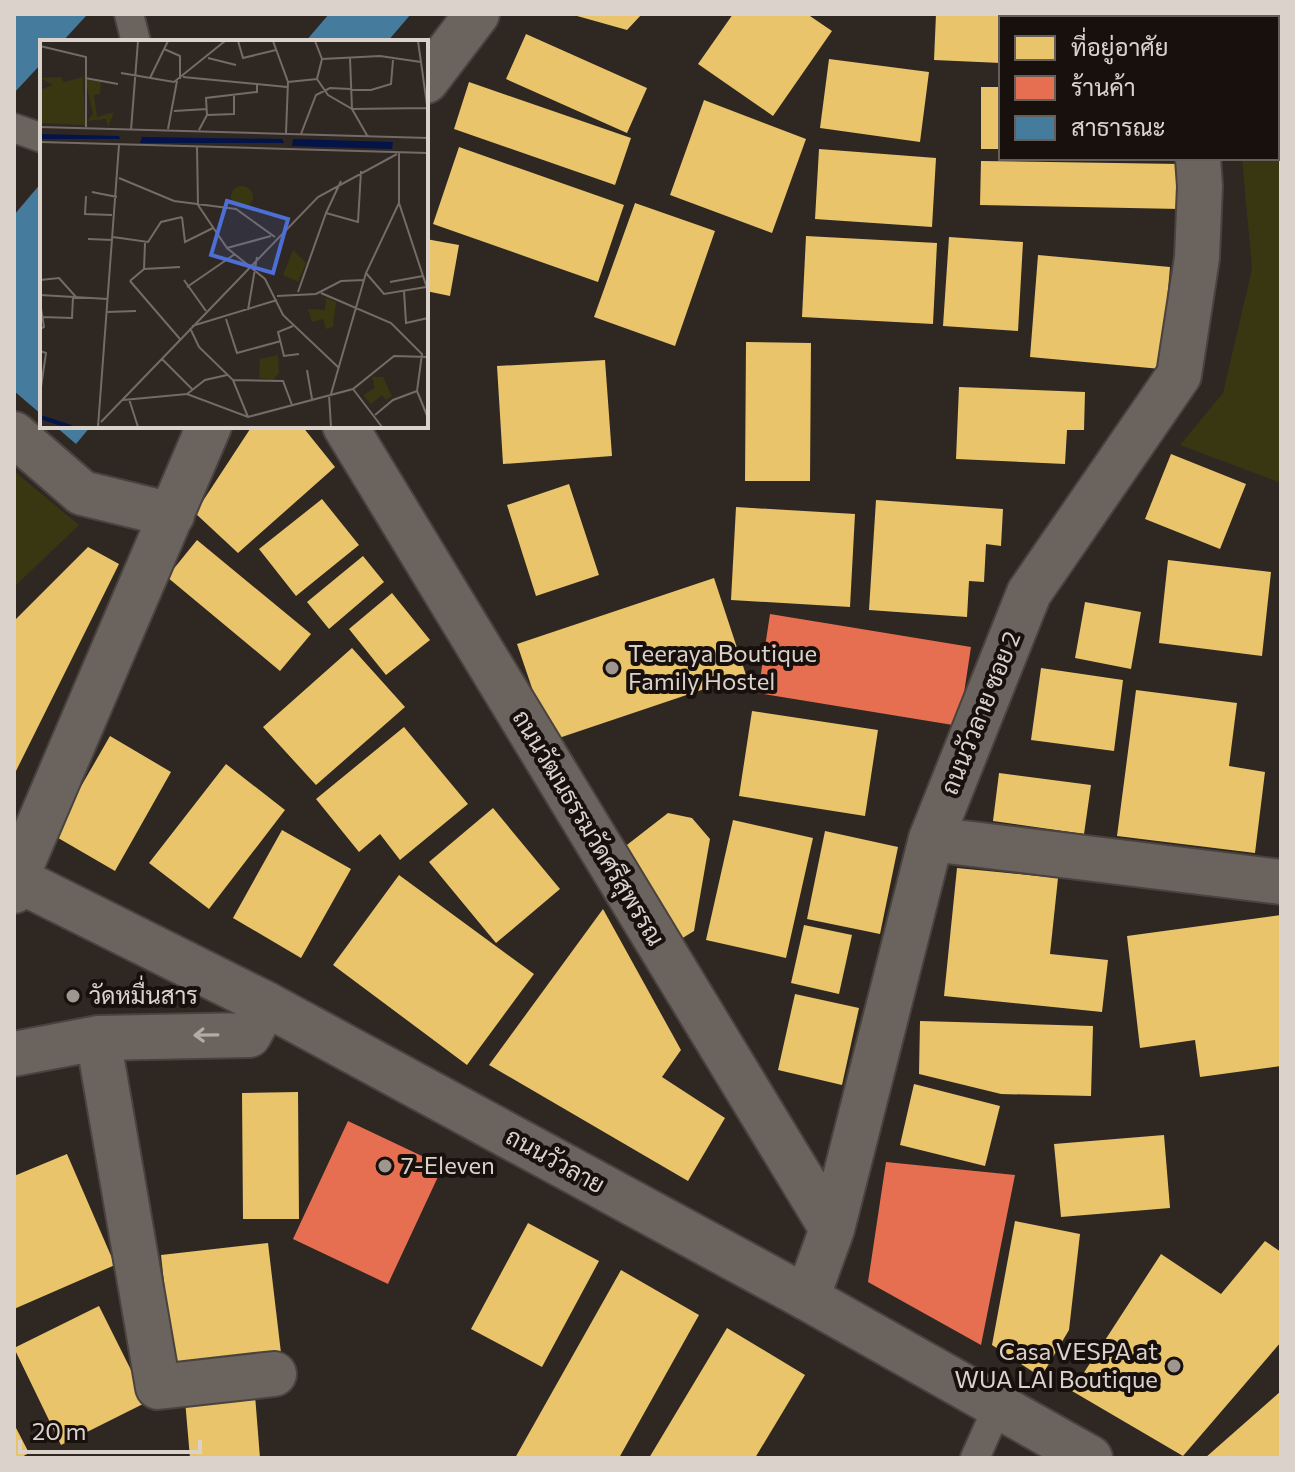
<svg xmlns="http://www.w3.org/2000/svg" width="1295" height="1472" font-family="Commissioner,Sarabun,sans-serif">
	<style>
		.green { fill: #383712 }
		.homes { fill: #e9c46a }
		.shops { fill: #e76f51 }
		.public { fill: #457b9d }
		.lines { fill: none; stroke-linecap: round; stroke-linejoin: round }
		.service-casing { stroke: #4a423e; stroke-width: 32 }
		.minor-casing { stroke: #4a423e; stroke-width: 48 }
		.tertiary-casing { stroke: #4a423e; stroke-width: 48 }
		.service { stroke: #6a635e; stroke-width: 28 }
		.minor { stroke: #6a635e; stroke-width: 44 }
		.tertiary { stroke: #6a635e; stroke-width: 44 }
		.oneway { stroke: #b4aba6 }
		.poi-dot { fill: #9f9690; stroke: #18100c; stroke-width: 3 }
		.labels { text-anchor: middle; stroke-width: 8; stroke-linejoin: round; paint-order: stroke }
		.poi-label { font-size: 24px; fill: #dcd2cc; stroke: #18100c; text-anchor: start }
		.street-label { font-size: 24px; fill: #dcd2cc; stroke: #18100c }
		.inset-river { fill: none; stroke: #041348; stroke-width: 4 }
		.inset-road { fill: none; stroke: #746b66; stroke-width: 2 }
		.view { fill: #4d6fd5; fill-opacity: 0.15; stroke: #4d6fd5; stroke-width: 4 }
		.inset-edge { fill: none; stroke: #dcd2cc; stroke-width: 4 }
	</style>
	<rect width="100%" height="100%" fill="#2f2722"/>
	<path class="green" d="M1281,135v348l-101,-38 43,-52 29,-124 -10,-111h35v-22z
		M14,471l65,54 -65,62z"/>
	<path class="homes" d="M570,14h72l-15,16z
		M733,14h74l25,17 -59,85 -75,-52z
		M936,14h127v4h-62v45l-67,-3z
		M526,34l121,54 -20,45 -121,-54z
		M829,59l100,13 -9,70 -100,-14z
		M469,82l162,56 -16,47 -161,-56z
		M981,87h20v62h-20z
		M704,100l102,39 -34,94 -102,-38z
		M459,147l165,58 -26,77 -165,-58z
		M819,149l117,9 -4,69 -117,-8z
		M981,161l200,3 -1,45 -200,-4z
		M635,203l80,28 -40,115 -81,-29z
		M806,236l131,7 -4,81 -131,-7z
		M949,237l74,5 -5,89 -75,-5z
		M426,239l33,6 -9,51 -24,-5z
		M1038,255l132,12 -9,102 -131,-12z
		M746,342l65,1 -1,138h-65z
		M605,360l7,96 -109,8 -6,-98z
		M959,387l126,5 -1,38h-17l-2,34 -109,-5z
		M252,426h50l33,41 -97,86 -43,-40z
		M1171,454l75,30 -26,65 -75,-30z
		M569,484l30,91 -63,21 -29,-91z
		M322,499l37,46 -63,51 -37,-47z
		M876,500l127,9 -2,37 -15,-2 -2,38 -15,-1 -2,36 -98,-7z
		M736,507l119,7 -5,93 -119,-7z
		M197,540l114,94 -31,37 -113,-94z
		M88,547l31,17 -105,211v-154z
		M363,556l21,26 -55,47 -22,-27z
		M1168,560l103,12 -9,84 -103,-13z
		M714,578l32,97 -196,66 -33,-97z
		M392,593l38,47 -44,35 -37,-46z
		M1085,602l56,10 -10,57 -56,-11z
		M352,648l53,59 -89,78 -53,-58z
		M1041,668l82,12 -9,71 -83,-11z
		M1136,690l101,13 -8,63 36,6 -10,81 -138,-17z
		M752,711l126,19 -13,86 -126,-20z
		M404,727l64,77 -68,56 -20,-26 -21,18 -43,-53z
		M110,736l61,36 -56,99 -62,-36z
		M226,764l59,46 -76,99 -60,-46z
		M999,773l92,12 -7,49 -91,-13z
		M493,808l67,81 -64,54 -67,-81z
		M668,813l24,5 18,21 -16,92 -13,8 -58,-91z
		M733,820l80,18 -27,120 -80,-18z
		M282,830l69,39 -50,89 -68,-40z
		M825,831l73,16 -18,87 -73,-15z
		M957,868l101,10 -8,76 58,6 -6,52 -158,-16z
		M399,875l135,99 -67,91 -134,-100z
		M603,909l78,141 -19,27 63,41 -37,63 -199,-116z
		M1281,915v151l-81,11 -5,-37 -55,8 -13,-112z
		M804,925l48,10 -13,59 -48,-11z
		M795,994l64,14 -17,77 -64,-15z
		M920,1021l173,5 -2,70 -90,-2 -82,-20z
		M914,1084l86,22 -15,60 -85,-21z
		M298,1092l1,127h-56l-1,-126z
		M1164,1135l6,73 -109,9 -7,-73z
		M67,1154l48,111 -101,44v-133z
		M1015,1221l65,13 -11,96 -28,47 -49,-32z
		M528,1223l71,38 -57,106 -71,-38z
		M1265,1241l16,11v90l-98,114 -111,-65 89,-137 60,40z
		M268,1243l13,110 -108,11 -12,-109z
		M621,1270l78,45 -80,143h-104z
		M99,1306l48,96 -86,43 -47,-97z
		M727,1328l78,47 -50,83h-106z
		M1281,1391v67h-76z
		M255,1395l5,63h-70l-5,-58z
		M14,1424l15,29 -9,5h-6z"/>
	<path class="shops" d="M1231,14h50v114l-4,1v-111h-45z
		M770,614l201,33 -12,79 -201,-33z
		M348,1121l95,45 -55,118 -95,-45z
		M886,1162l129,13 -34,170 -113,-63z"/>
	<path class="public" d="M14,14h70l2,2 -24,26h-20v21l-28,30z
		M329,14h82l-24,28h-82z
		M42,182v233l-28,-24v-176z
		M55,426h36l-15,18z"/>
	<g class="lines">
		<g class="service-casing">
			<path id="service" d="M129,14l7,28
				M14,128l28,10
				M975,1458l23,-52"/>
		</g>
		<g class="minor-casing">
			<path id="minor" d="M1177,14l1,4
				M426,81l51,-67
				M345,426l487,803
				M14,434l68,59 90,22
				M931,839l350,43
				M14,891l2,-13 193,-452
				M98,1038l60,349 116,-13
				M14,1054l84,-16 151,-3 17,-31
				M807,1298l25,-69 99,-390 98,-246 150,-218 18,-117 3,-72 -2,-28"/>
		</g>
		<g class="tertiary-casing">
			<path id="tertiary" d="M14,878l252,126 541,294 283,160"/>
		</g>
		<use href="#service" class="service"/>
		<use href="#minor" class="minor"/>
		<use href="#tertiary" class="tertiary"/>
	</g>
	<defs><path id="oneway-shaft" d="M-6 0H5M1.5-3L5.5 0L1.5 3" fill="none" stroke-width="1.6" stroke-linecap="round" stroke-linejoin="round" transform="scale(2)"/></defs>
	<use class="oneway" href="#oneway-shaft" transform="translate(206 1035) rotate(179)"/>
	<g class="poi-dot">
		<circle cx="612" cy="668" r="8"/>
		<circle cx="73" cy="996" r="8"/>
		<circle cx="385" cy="1166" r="8"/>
		<circle cx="1174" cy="1366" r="8"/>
	</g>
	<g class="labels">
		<g class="poi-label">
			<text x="628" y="662">Teeraya Boutique<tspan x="628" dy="28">Family Hostel</tspan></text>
			<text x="89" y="1004">วัดหมื่นสาร</text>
			<text x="401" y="1174">7-Eleven</text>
			<text x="1158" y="1360" text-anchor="end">Casa VESPA at<tspan x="1158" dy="28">WUA LAI Boutique</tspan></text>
		</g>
		<g class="street-label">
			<text transform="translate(981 713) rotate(-68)" y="8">ถนนวัวลาย ซอย 2</text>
			<text transform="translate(588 828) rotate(59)" y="8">ถนนวัฒนธรรมวัดศรีสุพรรณ</text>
			<text transform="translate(555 1161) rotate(29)" y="8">ถนนวัวลาย</text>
		</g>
	</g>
	<g transform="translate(40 40)">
		<rect width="388" height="388" fill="#2f2722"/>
		<path d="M21,37l3,5 19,-5 2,48 -45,-2v-33l13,-5 -12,-7zM45,39l16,3 -1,12 -6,1 3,22 17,-5 -6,15 -2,-8 -19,2 6,-7zM191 157a11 11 0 1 1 22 0a11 11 0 1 1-22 0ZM253,210l13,13 -8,19 -15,-7zM286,258l10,4 -3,25 -7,2 -3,-10 -11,3 -4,-13 17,1zM238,315l1,18 -6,7 -14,-2 1,-19zM332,337h11l9,19 -6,4 -4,-5 -11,9 -8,-9 12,-7z" fill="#383712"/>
		<path d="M0,94l79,2 1,3h-80zM102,97l140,2 2,4h-144zM253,99l100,3 -1,7 -100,-3z" fill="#041348"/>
		<path class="inset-river" d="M0,377l31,10"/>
		<path class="inset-road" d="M198,1l5,17 33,-8M233,1l15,41 -2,51M275,1l7,18 -5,20M378,1l10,71M0,6l46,11v70M124,9l16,7v23M168,18l28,7M310,18l2,51 76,-1M282,19l58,-3 41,6M81,33l53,9 51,-41M143,37l104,10M45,38l33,6M110,38l18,-37M277,39l11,16 24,14 16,28M248,42l29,-3M134,71l33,-2M167,75l27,-1v-18M0,87l388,11M128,89l9,-48M91,90l7,-89M159,90l8,-15 -1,-17 51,-6v-7M261,94l15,-39 14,-7 41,2 20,-6 2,-24M0,102l388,11M157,107l1,58 29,43 38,31 18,36 56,53M79,138l55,23 62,8 39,28M52,152l25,5M46,156l-1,18 27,1M359,163l29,88M286,173l15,-32M142,177l3,25 28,-14M73,197l35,5 13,-20 21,-5M48,199l25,1M187,208l44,-12M104,229l36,-2M326,233l18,21 42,-7M0,240l19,-2 17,19M144,240l22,31M90,241l50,58M90,241l14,-12 1,-26M350,242l33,-6M147,247l48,-33M364,251l2,32 22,-5M258,252l28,-79 32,9 3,-51M281,253l70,30 31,31 -5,37 11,27M0,255l68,4M237,256l39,-2 25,-13 23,-1M0,262l4,25 -4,2M208,270l9,-53M67,272l29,-1M2,277l30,1 1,-21M186,279l11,34 44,-12M152,286l85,-26M253,286l-15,6 6,24 15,-2M150,288l9,19 34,33 15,37M0,311l6,2 -5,34M122,319l30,30M267,330l5,29M193,340l50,1 9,24M313,349l29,38M147,354l18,-14 22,-5M291,354l35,-121 33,-70v-50M289,355l2,32M89,359l9,28M83,360l64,-6 61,23 105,-28 41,-33 34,1M335,375l18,-15 24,-9M61,382l217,-225 79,-43M58,387l21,-282"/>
		<path class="view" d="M187,161l61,18 -15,54 -62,-18z"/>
		<rect width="388" height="388" class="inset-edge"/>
	</g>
	<rect width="1295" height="1472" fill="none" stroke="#dcd2cc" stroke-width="32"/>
	<rect x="999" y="16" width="280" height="144" fill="#18100c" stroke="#665e59" stroke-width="2"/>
	<rect x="1015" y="36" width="40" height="24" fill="#e9c46a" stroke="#665e59" stroke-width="2"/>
	<text x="1071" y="56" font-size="24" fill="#dcd2cc">ที่อยู่อาศัย</text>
	<rect x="1015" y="76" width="40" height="24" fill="#e76f51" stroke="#665e59" stroke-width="2"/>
	<text x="1071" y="96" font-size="24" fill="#dcd2cc">ร้านค้า</text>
	<rect x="1015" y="116" width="40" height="24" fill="#457b9d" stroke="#665e59" stroke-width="2"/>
	<text x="1071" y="136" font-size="24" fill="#dcd2cc">สาธารณะ</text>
	<path d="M20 1440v12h180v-12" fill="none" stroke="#dcd2cc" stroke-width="4"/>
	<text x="32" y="1440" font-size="24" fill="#dcd2cc" stroke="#18100c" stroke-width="6" paint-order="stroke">20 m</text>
</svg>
